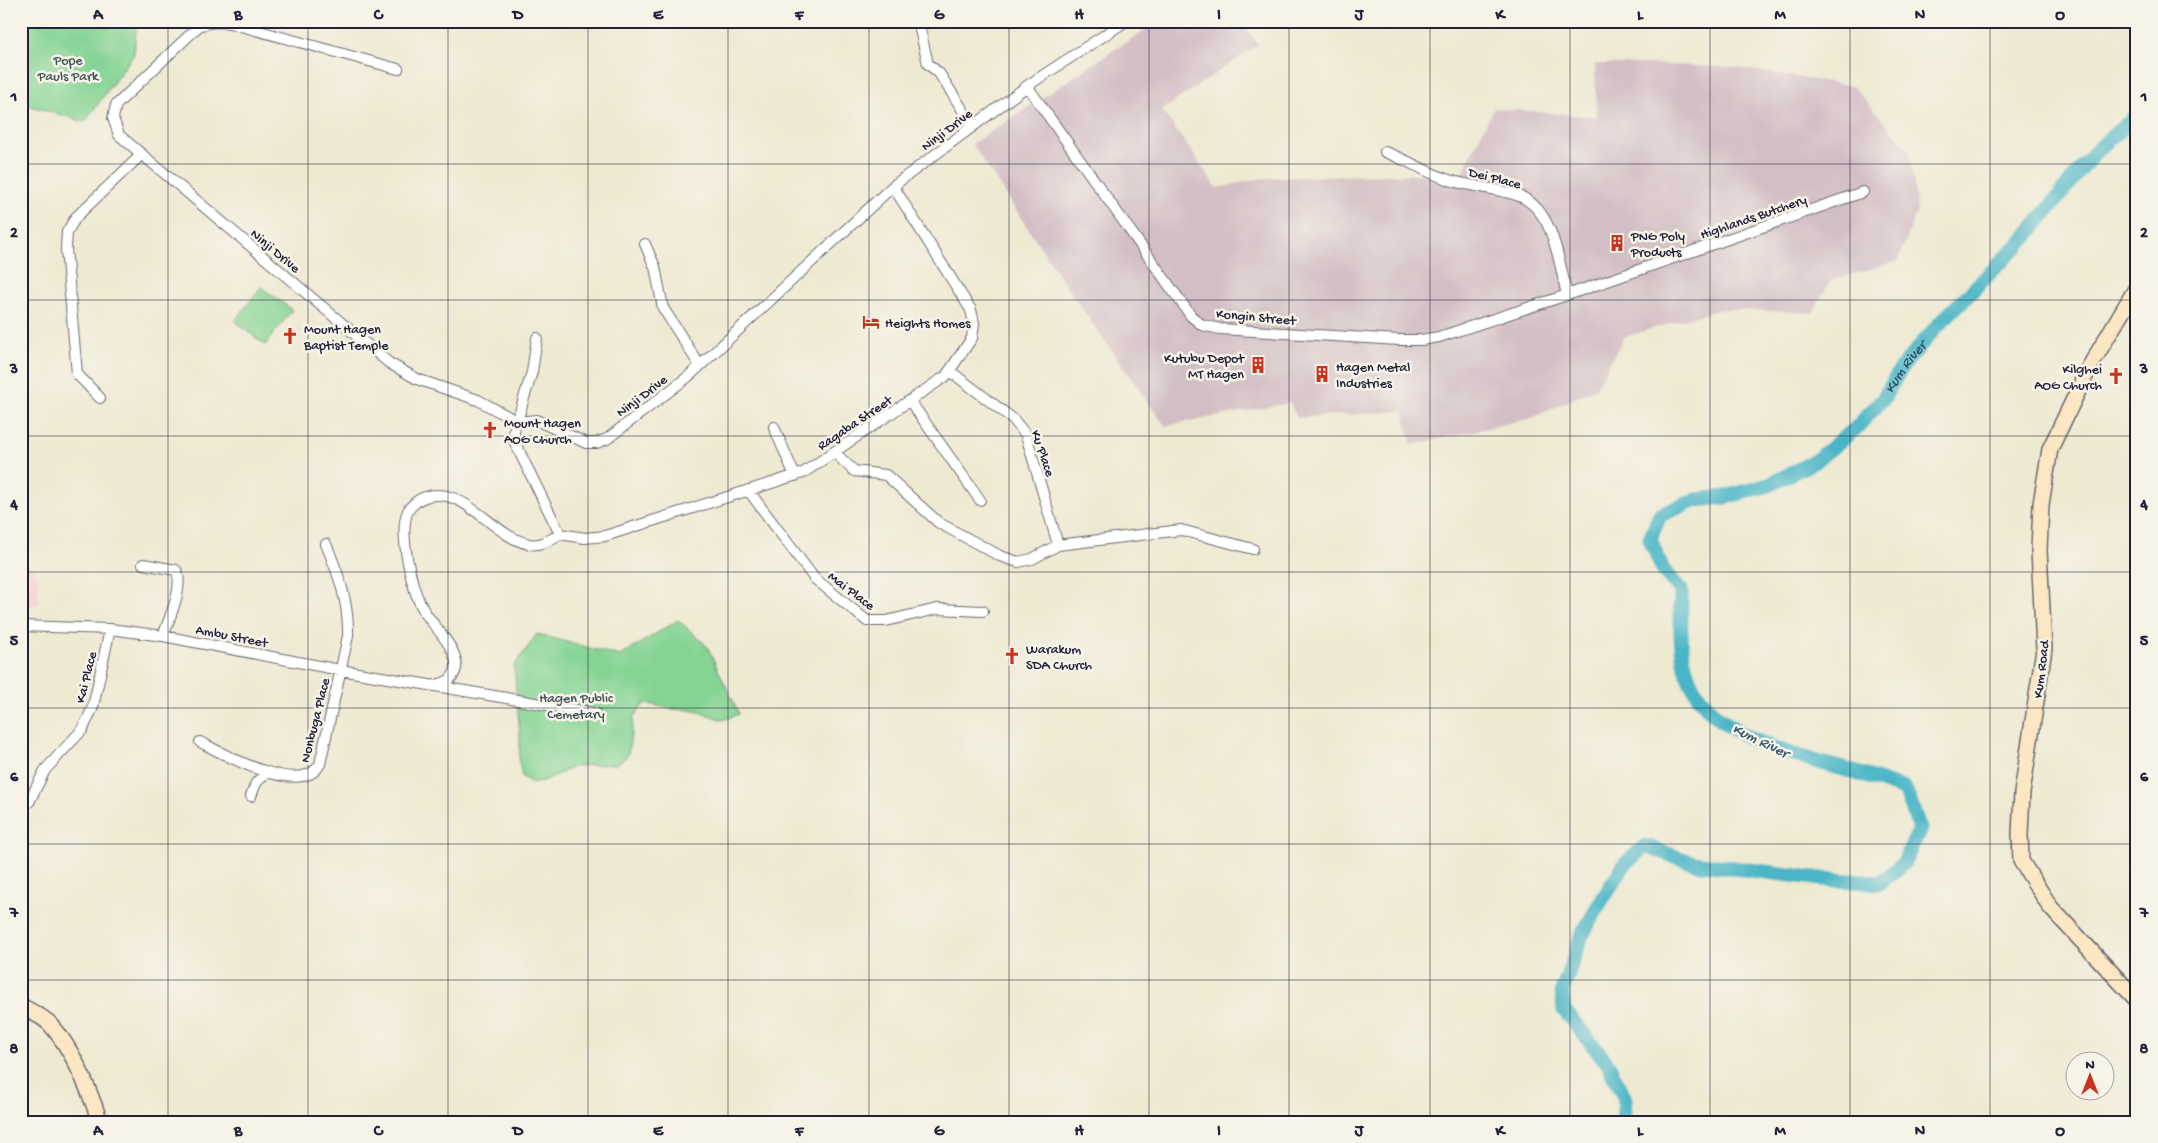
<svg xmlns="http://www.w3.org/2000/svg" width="2158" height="1143" font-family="'Gochi Hand',sans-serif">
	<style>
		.built { fill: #f7d0cf }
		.industrial { fill: #d2bec5 }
		.green { fill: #85d494; stroke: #547b68 }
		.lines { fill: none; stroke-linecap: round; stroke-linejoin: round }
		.river { stroke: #49b5c6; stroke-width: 15 }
		.street-casing { stroke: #696870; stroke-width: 12 }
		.secondary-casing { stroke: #696870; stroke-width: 18 }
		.street { stroke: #fff; stroke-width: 10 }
		.secondary { stroke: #fbe7c3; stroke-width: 15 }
		.grid { fill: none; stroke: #22223b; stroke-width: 1; stroke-opacity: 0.55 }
		.labels { text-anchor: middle; stroke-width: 5; stroke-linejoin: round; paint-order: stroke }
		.park-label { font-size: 14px; fill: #405756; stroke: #f7f3e8 }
		.street-label { font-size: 14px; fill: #22223b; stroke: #f7f3e8 }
		.poi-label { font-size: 14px; fill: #22223b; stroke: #f7f3e8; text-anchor: start }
		.water-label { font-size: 15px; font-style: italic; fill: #30556c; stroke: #f7f3e8 }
		.neatline { fill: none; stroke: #22223b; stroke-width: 2 }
		.grid-label { font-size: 16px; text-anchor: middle; font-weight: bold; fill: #22223b }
	</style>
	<rect width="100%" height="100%" fill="#f7f3e8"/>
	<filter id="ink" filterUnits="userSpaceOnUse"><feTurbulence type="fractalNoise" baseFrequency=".02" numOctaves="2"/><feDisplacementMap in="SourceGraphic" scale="10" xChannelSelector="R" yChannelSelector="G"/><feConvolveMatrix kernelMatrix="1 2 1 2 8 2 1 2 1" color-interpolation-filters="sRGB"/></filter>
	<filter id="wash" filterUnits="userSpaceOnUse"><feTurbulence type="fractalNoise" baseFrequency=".0096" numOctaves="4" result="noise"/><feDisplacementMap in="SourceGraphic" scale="20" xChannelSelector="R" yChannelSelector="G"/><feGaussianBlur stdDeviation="1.12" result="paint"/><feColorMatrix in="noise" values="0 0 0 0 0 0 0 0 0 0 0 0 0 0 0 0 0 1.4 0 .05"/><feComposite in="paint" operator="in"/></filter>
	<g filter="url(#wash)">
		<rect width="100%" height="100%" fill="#eee9d1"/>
		<path class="built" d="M21,554l16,21 1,29 -17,4z"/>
		<path class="industrial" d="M1158,21h84l16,24 -96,65 55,78 46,-10 199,-5 32,-65 103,9 -2,-53h52l92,4 114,18 57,65 7,60 -19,50 -68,20 -17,32 -92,-4 -97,28 -28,51 -64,30 -120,27 -9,-34 -106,7 -7,-15 -125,23 -90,-127 -103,-155z"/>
		<path class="green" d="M21,21h116l-3,33 -49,68 -64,-19z
			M261,287l31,23 -27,35 -30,-24z
			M678,620l29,26 32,68 -16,6 -29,-10 -22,-1 -27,-6 -11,13 -6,39 -11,9 -42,2 -20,10 -21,8 -12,-7 -3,-16 1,-24 -6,-71 23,-32 83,22z"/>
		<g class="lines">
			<path class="river" id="s1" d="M1623,1122l2,-23 -17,-35 -44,-54 -2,-19 19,-54 20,-36 24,-37 20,-18 49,17 128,16 58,4 23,-19 17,-35 -15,-40c-19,-6 -38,-13 -58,-19 -58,-17 -141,-33 -161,-100 -7,-26 -5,-54 -5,-80l-18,-20 -13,-31 10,-24 36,-15 30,-3 43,-12 46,-24 40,-32 28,-30 19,-32 35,-41 88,-88 71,-87 41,-36"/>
		</g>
	</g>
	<g filter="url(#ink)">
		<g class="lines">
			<g class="street-casing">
				<path id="street" d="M918,21l10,43 11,9 34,53
					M1950,21v1
					M398,69l-168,-46 -15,-1 -15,3 -84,80 -3,13 6,17 270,228 28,16 61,21 40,22 18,-2 50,23h10l11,-4 82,-63 204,-190 134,-100 99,-65
					M1027,86l164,230 11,9 18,4 179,11h22l18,-3 128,-42 296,-103
					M1385,152c22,8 43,21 64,28 23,7 48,8 70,16 35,13 40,67 48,99
					M645,244l10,23 8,41 37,58
					M950,371l63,48 13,16 32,110
					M100,398l-23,-24 -11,-125 1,-17 9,-15 66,-63
					M910,401l70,99
					M774,427l21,49
					M835,453l19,18 32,4 53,48 61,33 18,6 14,-3 26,-14 123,-15 72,19
					M748,490l66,88 53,43h19l51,-12 46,2
					M560,534l25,4 20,-2 198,-63 143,-97 26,-38 2,-15 -3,-13 -78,-124
					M143,564l33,6c9,15 -7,49 -13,66
					M21,626l89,3 53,7 177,34 255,43
					M436,685c4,-1 11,-3 14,-6 21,-20 -17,-52 -26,-68 -12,-20 -26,-79 -16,-100 3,-6 11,-12 17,-14 39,-13 68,40 104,47 12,2 21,-4 31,-10l-46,-93v-10l18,-59 5,-34
					M200,742c25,13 102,56 120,22l28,-128c1,-33 -9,-61 -22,-92
					M251,796l5,-13 11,-11
					M29,802l16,-32 38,-41 10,-22 17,-78"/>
			</g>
			<g class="secondary-casing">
				<path id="secondary" d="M2137,287l-47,79 -40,83 -9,55 -2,46 5,99 -22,144 -2,41 1,27 30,47 86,92
					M21,1006c9,5 23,11 30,19 23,26 38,64 49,97"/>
			</g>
			<use href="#street" class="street"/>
			<use href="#secondary" class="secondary"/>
		</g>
	</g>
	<path class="grid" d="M168,21v1101M308,21v1101M448,21v1101M588,21v1101M728,21v1101M869,21v1101M1009,21v1101M1149,21v1101M1289,21v1101M1430,21v1101M1570,21v1101M1710,21v1101M1850,21v1101M1990,21v1101M21,164h2116M21,300h2116M21,436h2116M21,572h2116M21,708h2116M21,844h2116M21,980h2116"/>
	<defs>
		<g id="building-bare" transform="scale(1.35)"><path d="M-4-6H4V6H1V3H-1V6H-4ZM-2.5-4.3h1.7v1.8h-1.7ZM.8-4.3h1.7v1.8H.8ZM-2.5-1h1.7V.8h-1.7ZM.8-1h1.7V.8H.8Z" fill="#c8321e" stroke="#f7f3e8" stroke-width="2.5" paint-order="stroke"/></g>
		<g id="hotel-bare" transform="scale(1.35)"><path d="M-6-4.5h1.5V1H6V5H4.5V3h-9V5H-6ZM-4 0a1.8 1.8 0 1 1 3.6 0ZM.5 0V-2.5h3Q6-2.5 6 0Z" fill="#c8321e" stroke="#f7f3e8" stroke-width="2.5" paint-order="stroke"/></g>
		<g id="church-bare" transform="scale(1.35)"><path d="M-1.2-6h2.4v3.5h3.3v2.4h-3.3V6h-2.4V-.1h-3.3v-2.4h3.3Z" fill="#c8321e" stroke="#f7f3e8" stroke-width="2.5" paint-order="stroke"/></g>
	</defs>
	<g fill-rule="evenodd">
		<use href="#building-bare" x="1617" y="243"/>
		<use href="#hotel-bare" x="871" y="322"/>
		<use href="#church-bare" x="290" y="336"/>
		<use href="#building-bare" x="1258" y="365"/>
		<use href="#building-bare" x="1322" y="374"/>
		<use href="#church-bare" x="2116" y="376"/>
		<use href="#church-bare" x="490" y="430"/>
		<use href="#church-bare" x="1012" y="656"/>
	</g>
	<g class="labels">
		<g class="park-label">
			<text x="68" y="64">Pope<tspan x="68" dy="16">Pauls Park</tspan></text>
			<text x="576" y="702">Hagen Public<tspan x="576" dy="16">Cemetary</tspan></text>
		</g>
		<g class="street-label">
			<text transform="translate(946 129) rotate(-37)" y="5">Ninji Drive</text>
			<text transform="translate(1495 177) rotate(14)" y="5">Dei Place</text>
			<text transform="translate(1753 216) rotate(-19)" y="5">Highlands Butchery</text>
			<text transform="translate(276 250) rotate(40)" y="5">Ninji Drive</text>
			<text transform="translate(1256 316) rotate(5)" y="5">Kongin Street</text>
			<text transform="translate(641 395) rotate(-37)" y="5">Ninji Drive</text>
			<text transform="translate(854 422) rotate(-34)" y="5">Ragaba Street</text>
			<text transform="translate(1044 453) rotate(71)" y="5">Ku Place</text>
			<text transform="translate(852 590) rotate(37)" y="5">Mai Place</text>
			<text transform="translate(232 635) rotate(11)" y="5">Ambu Street</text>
			<text transform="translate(2040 669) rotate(-83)" y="5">Kum Road</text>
			<text transform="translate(85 677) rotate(-76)" y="5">Kai Place</text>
			<text transform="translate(314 720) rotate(-76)" y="5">Nonbuga Place</text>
		</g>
		<g class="poi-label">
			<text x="1631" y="240">PNG Poly<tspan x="1631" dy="16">Products</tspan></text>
			<text x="885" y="327">Heights Homes</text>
			<text x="304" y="333">Mount Hagen<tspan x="304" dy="16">Baptist Temple</tspan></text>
			<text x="1244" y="362" text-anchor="end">Kutubu Depot<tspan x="1244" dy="16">MT Hagen</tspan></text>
			<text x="1336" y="371">Hagen Metal<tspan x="1336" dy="16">Industries</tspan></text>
			<text x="2102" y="373" text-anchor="end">Kilghei<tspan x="2102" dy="16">AOG Church</tspan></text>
			<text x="504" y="427">Mount Hagen<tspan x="504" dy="16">AOG Church</tspan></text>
			<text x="1026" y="653">Warakum<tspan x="1026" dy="16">SDA Church</tspan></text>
		</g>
		<g class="water-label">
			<text dy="5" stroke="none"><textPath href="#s1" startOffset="1394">Kum River</textPath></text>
			<text transform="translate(1761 740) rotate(26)" y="5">Kum River</text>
		</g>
	</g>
	<rect width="2158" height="1143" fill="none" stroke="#f7f3e8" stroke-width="55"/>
	<g transform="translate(2090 1076)"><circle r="24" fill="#f7f3e8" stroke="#a29fa3"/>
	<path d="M0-4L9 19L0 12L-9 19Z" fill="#c8321e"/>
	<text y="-8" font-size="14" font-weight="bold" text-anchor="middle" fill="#22223b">N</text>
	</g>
	<rect x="28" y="28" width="2102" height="1088" class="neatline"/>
	<g class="grid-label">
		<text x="98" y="19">A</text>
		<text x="238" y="19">B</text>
		<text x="378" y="19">C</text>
		<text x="518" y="19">D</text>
		<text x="658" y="19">E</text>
		<text x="799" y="19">F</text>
		<text x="939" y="19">G</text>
		<text x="1079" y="19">H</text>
		<text x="1219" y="19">I</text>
		<text x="1359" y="19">J</text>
		<text x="1500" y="19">K</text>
		<text x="1640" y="19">L</text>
		<text x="1780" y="19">M</text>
		<text x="1920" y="19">N</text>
		<text x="2060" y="19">O</text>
		<text x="14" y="101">1</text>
		<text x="2144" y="101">1</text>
		<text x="14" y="237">2</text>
		<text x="2144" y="237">2</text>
		<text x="14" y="373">3</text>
		<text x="2144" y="373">3</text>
		<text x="14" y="509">4</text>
		<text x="2144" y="509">4</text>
		<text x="14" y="645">5</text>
		<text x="2144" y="645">5</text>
		<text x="14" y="781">6</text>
		<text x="2144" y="781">6</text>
		<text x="14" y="917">7</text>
		<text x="2144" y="917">7</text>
		<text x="14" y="1053">8</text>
		<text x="2144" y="1053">8</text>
		<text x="98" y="1135">A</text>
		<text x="238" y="1135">B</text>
		<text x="378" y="1135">C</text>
		<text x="518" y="1135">D</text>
		<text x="658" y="1135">E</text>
		<text x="799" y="1135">F</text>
		<text x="939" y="1135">G</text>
		<text x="1079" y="1135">H</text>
		<text x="1219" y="1135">I</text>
		<text x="1359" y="1135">J</text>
		<text x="1500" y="1135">K</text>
		<text x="1640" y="1135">L</text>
		<text x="1780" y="1135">M</text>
		<text x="1920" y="1135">N</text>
		<text x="2060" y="1135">O</text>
	</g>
</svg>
